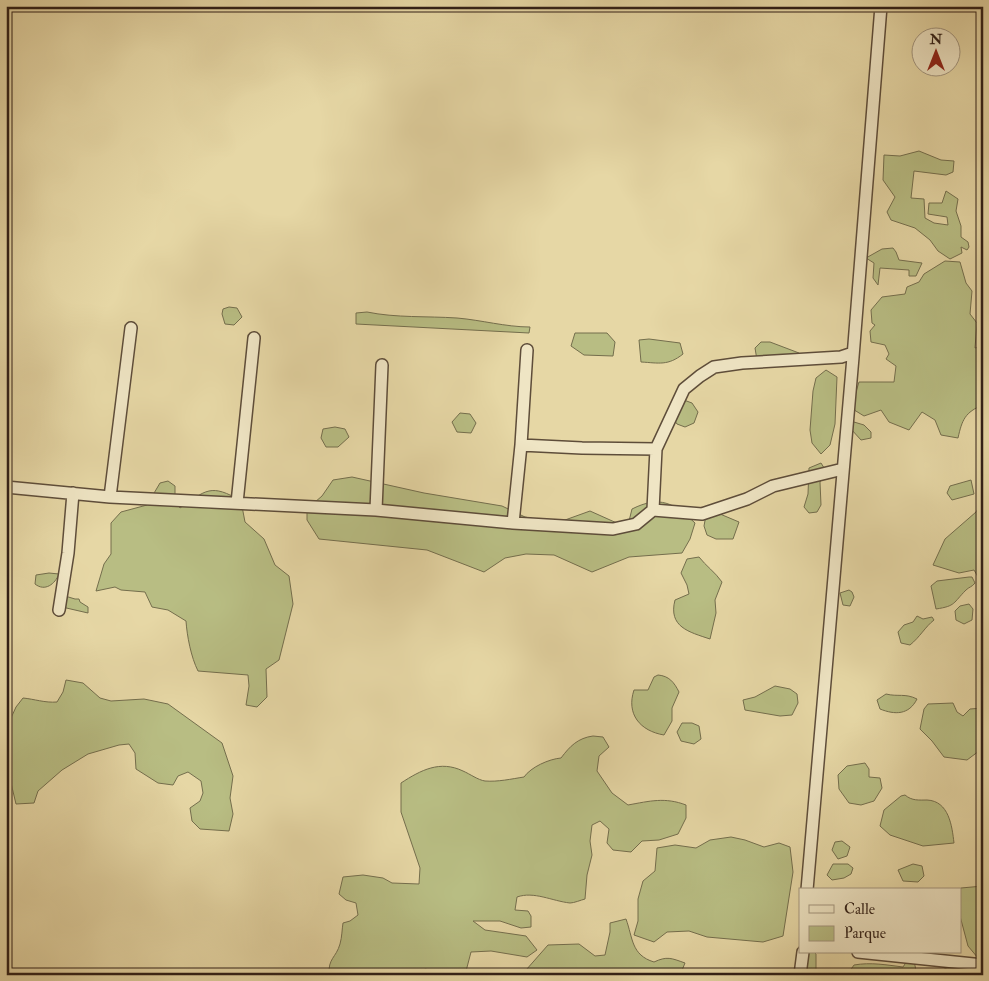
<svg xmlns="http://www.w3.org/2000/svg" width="989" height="981" font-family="'IM FELL Double Pica',serif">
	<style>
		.green { fill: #b8bd83; stroke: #746e4d }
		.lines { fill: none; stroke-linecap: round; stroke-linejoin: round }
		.minor-casing { stroke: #5e4d3a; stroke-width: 14 }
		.minor { stroke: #efe5c4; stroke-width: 11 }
	</style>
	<rect width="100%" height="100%" fill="#e6d7a5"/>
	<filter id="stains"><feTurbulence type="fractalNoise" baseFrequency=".004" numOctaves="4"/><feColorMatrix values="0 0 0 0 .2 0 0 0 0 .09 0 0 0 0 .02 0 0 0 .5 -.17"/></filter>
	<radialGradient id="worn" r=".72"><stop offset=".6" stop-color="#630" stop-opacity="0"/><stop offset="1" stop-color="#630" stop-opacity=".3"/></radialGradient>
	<path class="green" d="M919,151l22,9 13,1 -1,11 -7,3 -32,-4 -3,27 13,1 1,19 9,5 14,2 -1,-8 -19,-3 1,-11h13l4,-12 12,8 -2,12 5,15v11l7,5 1,5 -2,3 -6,-3 1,6 -12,6 -12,-8 -8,-11 -15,-12 -24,-8 -4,-8 8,-15 -12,-17 1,-25 16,1z
		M893,248l3,4 3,8 23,3 -6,13h-7v-6l-29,-2 -2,17 -5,-7 1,-15 -8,-5 16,-9z
		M945,261l15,1 6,21 6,8 -2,23 7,9 -2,25 8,-2v59c-18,7 -21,15 -25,33l-17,-3 -6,-15 -13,-8 -13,18 -20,-8 -8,-12 -17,6 -13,-8 8,-26h35l2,-16 -10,-7 3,-5 -4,-9 -14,-3 -1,-11 5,-6 -3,-2 -1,-13 11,-13 23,-3 2,-7 12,-5 5,-8z
		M229,307l8,1 5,9 -8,8 -9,-1 -3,-10 1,-5z
		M367,312c29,6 60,4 90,6 24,2 49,9 73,9l-1,6 -173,-9v-11z
		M575,333h32l8,9 -2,14 -29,-1 -13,-9z
		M649,339l31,4 3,11c-15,12 -24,9 -42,8l-2,-22z
		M761,342h9l29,11v12l-42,-5 -2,-12z
		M826,370l11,7 -2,47 -5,21 -9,9 -9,-11 -2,-13 3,-39 3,-13z
		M681,399l11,4 6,9 -4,11 -9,4 -8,-3 -5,-7z
		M460,413l10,1 6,9 -5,10 -14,-1 -5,-10z
		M854,422l10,3 7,7v6l-10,2 -10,-11z
		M335,427l10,2 4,8 -11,10h-12l-5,-9 2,-9z
		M821,463l5,8 -6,11 1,23 -4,7 -8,1 -5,-6 4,-13 1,-26z
		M352,477l72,16 78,13 23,11 25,5 15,-2 25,-9 29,13 9,1 4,-16c28,-14 42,-6 63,14l-5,16 -8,14 -53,4 -37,15 -38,-17 -28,-1 -21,4 -21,14 -57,-22 -108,-11 -12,-19v-11l15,-13 11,-16z
		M971,480l3,14 -22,6 -5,-7 3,-7z
		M168,481l7,5v15l5,7c26,-18 31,-25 61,-7l4,21 19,17 11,26 14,11 4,28 -14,56 -13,9 1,28 -10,10 -11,-2 3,-19 -1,-11 -50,-4c-7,-14 -11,-35 -12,-50l-18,-11 -16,-3 -7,-15 -24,-2 -6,-3 -19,4 8,-27 7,-10v-31l10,-11 26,-7 13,-22z
		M983,500v81l-2,1 -7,-12 -15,3 -26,-8 12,-26 31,-27z
		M720,514l19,8 -6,17h-17l-9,-4 -3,-9 2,-11z
		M699,557c7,9 16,15 23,25l-7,18 1,13 -6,26c-21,-7 -42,-12 -35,-39l14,-6 -2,-9 -6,-12 6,-14z
		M49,573l10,1c-4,10 -14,18 -24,10l1,-9z
		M969,577h3l3,6c-3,4 -6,4 -9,7 -13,13 -10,16 -30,19l-5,-23 6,-5z
		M849,590l3,2 2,5 -4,9 -7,-1 -3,-12z
		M65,596l10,3h4l1,3 8,5v6l-26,-6z
		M969,604l4,5 -1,11 -8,4 -8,-4 -1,-9 5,-5z
		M917,616l6,3 9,-2 2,3c-9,7 -14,17 -24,25l-9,-2 -3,-11 6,-7 9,-3z
		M658,675c11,1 16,7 21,17l-7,16v13l-8,14c-24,-4 -38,-21 -30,-45h14l6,-13z
		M66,680l17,3 17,15 11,3 33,-2 24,5 54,39 11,33 -3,22 3,16 -4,17 -29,-2 -8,-8 -2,-13 10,-7 3,-8 -2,-12 -13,-9 -10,4 -5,9 -15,-2 -22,-14 -1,-16 -6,-9 -10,1 -31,9 -26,16 -24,21 -4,12 -18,1 -5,-21 -5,-11v-23l5,-31 5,-11 7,-9c11,1 22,5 34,4l6,-10z
		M775,686l15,3 7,5 1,9 -6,12 -12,1 -35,-6 -2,-10 12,-3z
		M886,694c12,3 19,-1 31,5 -8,16 -22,16 -37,10l-3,-9z
		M953,703l4,9 6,4 7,-7 13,-1v40l-16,12 -23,-3 -12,-16 -12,-12 4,-20 4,-5z
		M682,723h10l7,3 2,13 -7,5 -13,-3 -4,-9z
		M593,736l10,1 6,10 -10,9 -2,15 15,22 16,12c22,-4 37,-8 58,0v13l-8,16 -19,6 -17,1 -11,11 -18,-2 -6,-7 2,-14 -9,-8 -8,4 -2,16 2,14 -5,20 -2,24c-4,1 -11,4 -15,4 -18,-2 -36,-12 -53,-6l-2,13 13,1 3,5v11l-10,1 -21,-7h-27l12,9 41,6 11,14 -10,7 -36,-6 -20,1 -6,23 -20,-2 -20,-4 -7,6h-89c-1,-17 7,-17 11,-31 2,-7 2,-15 3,-21l7,-2 8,-6 -2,-12 -10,-3 -7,-6 4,-17 20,-2 20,3 9,5 27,1 1,-16 -19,-56v-29c20,-13 39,-23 62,-12 7,3 15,9 22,10 13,1 26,-2 39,-4 7,-10 25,-18 37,-19 9,-12 17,-20 32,-22z
		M865,763l4,6v8l11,1 2,10 -8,13 -13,4 -12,-2 -10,-14 -1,-14 9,-9z
		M905,795c7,6 14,5 22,5 22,1 25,26 27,43l-31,3 -33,-11 -10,-9 4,-16 17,-14z
		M731,837l14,3 19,7 15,-4 11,4 3,25 -10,64 -20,6 -56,-5 -18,-6 -22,1 -13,10 -20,-7 4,-14v-22l5,-18 12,-10 2,-23 18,-3 21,3 14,-8z
		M842,841l8,6 -3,9 -9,3 -6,-9 3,-8z
		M833,864h15l5,4 -2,6 -7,4 -12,2 -5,-5z
		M913,864l9,2 2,10 -6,6 -15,-1 -5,-11z
		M983,886v71l-5,1 -10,-12 -8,-30v-25l1,-3z
		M626,919c7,19 5,36 28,43 13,-6 17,-4 31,1l-5,12h-148l-6,-5 22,-25 31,-1 16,12 10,-1 5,-23v-9z
		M806,952h8l2,2v21h-10l1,-4 -5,-10z
		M907,961h7l3,14h-70l7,-10c17,-3 33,0 49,2z
		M960,964l13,11h-33v-4l13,-6z"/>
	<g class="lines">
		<g class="minor-casing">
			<path id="minor" d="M521,445l61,3 74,1
				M6,487l104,10 266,13 137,13 100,6 23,-5 17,-14 49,4 45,-15 26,-13 70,-17
				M110,497l21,-169
				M237,503l17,-165
				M376,510l6,-145
				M653,510l3,-61 28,-60 16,-13 14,-9 28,-4 99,-6 12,-4
				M513,523l8,-78 6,-95
				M59,610l9,-57 5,-60
				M807,890l46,-533 28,-351
				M858,952l125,13
				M800,975l3,-23"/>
		</g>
		<use href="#minor" class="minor"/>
	</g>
	<rect width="989" height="981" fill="none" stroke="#e6d7a5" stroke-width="25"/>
	<rect x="8" y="8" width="974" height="966" fill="none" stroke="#301f17" stroke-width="2.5"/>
	<rect x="12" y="12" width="964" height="956" fill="none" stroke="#301f17"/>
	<rect x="799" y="888" width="162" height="65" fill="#efe5c4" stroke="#a3967f"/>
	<rect x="809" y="905" width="25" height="8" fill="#efe5c4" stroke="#a3967f"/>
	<text x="844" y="914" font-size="15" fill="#301f17">Calle</text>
	<rect x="809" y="926" width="25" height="15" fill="#b8bd83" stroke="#a3967f"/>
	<text x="844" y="938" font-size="15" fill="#301f17">Parque</text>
	<g transform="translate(936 52)"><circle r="24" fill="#efe5c4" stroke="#a3967f"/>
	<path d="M0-4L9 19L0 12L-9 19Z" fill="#8f2418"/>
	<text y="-8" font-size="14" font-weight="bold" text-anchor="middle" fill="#301f17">N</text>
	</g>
	<rect width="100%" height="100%" filter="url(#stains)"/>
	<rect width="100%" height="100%" fill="url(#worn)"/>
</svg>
